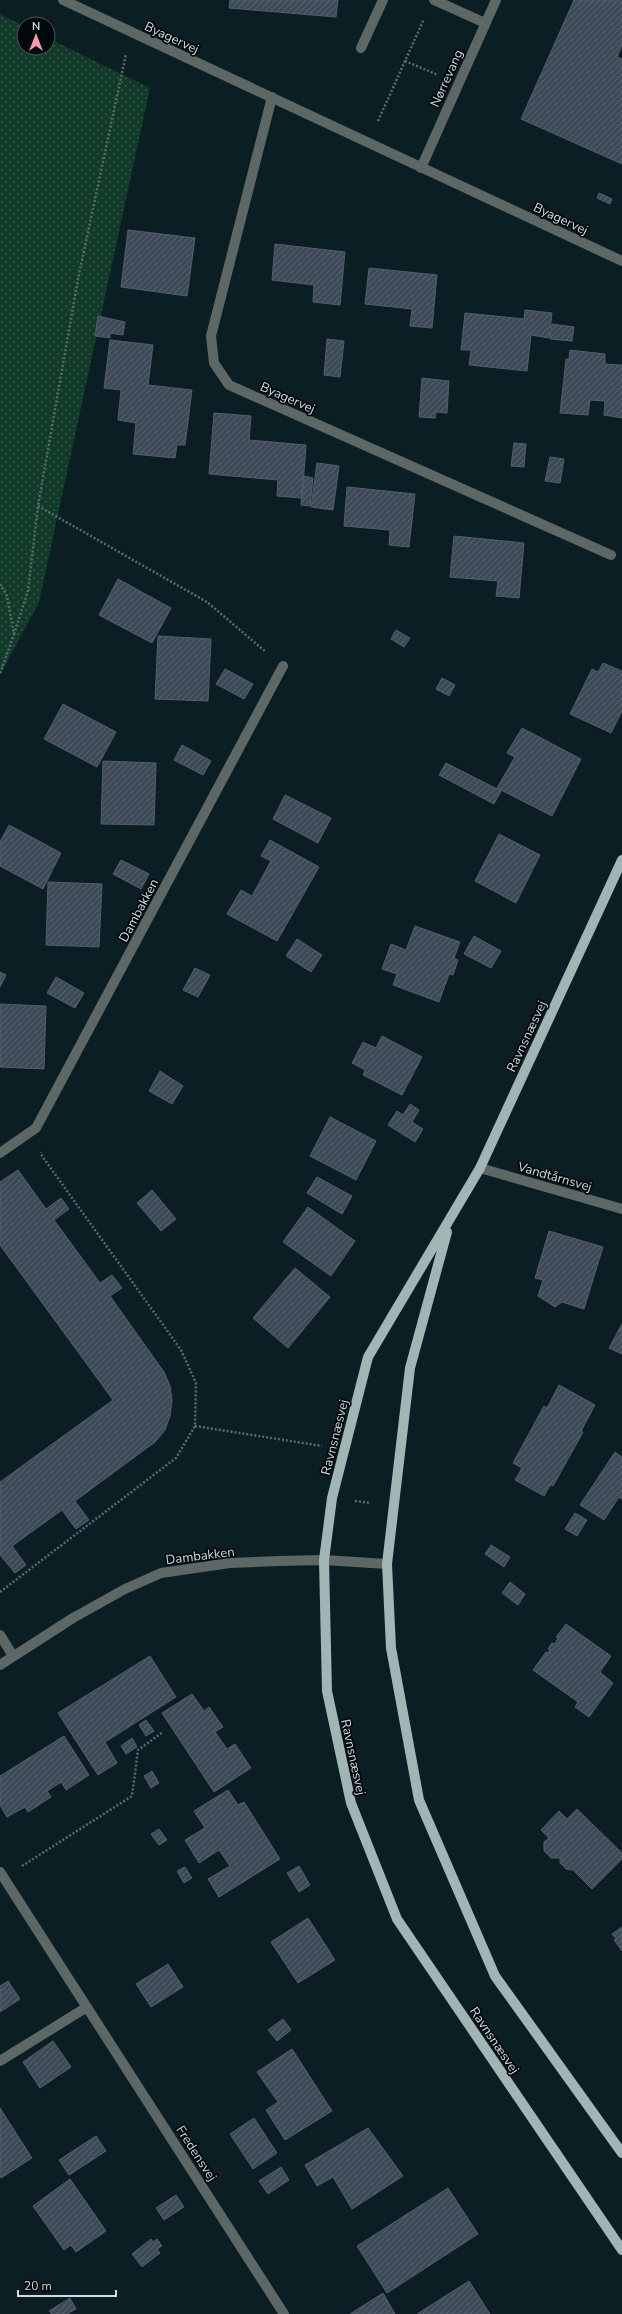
<svg xmlns="http://www.w3.org/2000/svg" width="622" height="2314" font-family="'Nunito Sans',sans-serif">
	<style>
		.green { fill: url(#green-dots) }
		.building { fill: url(#building-hatch); stroke: #525e6c }
		.lines { fill: none; stroke-linecap: round; stroke-linejoin: round }
		.path { stroke: #5a6a6f; stroke-width: 2.5; stroke-dasharray: 2 2; stroke-linecap: butt }
		.minor { stroke: #5d6766; stroke-width: 10 }
		.major { stroke: #a1b5b4; stroke-width: 10 }
		.labels { text-anchor: middle; stroke-width: 3.5; stroke-linejoin: round; paint-order: stroke }
		.street-label { font-size: 13px; fill: #d0dbdf; stroke: #020709 }
	</style>
	<defs>
		<pattern id="green-dots" width="8" height="8" patternUnits="userSpaceOnUse"><rect width="8" height="8" fill="#113a29"/><path d="M2 2h.1M6 6h.1" fill="none" stroke="#335648" stroke-width="1.8" stroke-linecap="round"/></pattern>
		<pattern id="building-hatch" width="6" height="6" patternUnits="userSpaceOnUse"><rect width="6" height="6" fill="#3e4a57"/><path d="M-1 1l2-2M0 6l6-6M5 7l2-2" fill="none" stroke="#59646f"/></pattern>
	</defs>
	<rect width="100%" height="100%" fill="#0b1e24"/>
	<path class="green" d="M0,14l24,12v22h24v-10l102,50 -111,514 -39,73z"/>
	<path class="building" d="M230,0h108l-2,17 -107,-9z
		M574,0h48v45l-5,12 5,2v105l-101,-45z
		M599,193l13,6 -2,5 -13,-6z
		M128,230l67,8 -8,58 -66,-9z
		M275,244l70,8 -5,53 -27,-3 1,-17 -42,-5z
		M369,268l68,7 -5,53 -22,-2 2,-17 -47,-5z
		M525,310l27,3 -3,25 -18,-3 -4,36 -58,-6 2,-15h-10l4,-37 59,6z
		M98,316l27,6 -2,13 -13,-2v5l-15,-2z
		M552,324l22,3 -2,14 -22,-2z
		M327,339l17,2 -4,36 -16,-2z
		M110,340l43,5 -5,40 44,5 -7,55h-8l-2,13 -42,-4 3,-31 -18,-3 3,-30 -17,-2z
		M570,350l35,4v10l17,1v53l-18,-3 1,-14 -15,-1 -2,15 -28,-2 6,-54h3z
		M422,378l27,3 -2,32 -11,-1 -1,6 -16,-1z
		M214,413l37,3 -2,24 57,5 -4,53 -25,-2 1,-16 -69,-6z
		M514,443l12,1 -2,23 -13,-1z
		M550,457l14,2 -4,24 -15,-2z
		M317,463l22,3 -6,44 -22,-3z
		M304,476l9,2 -3,28 -9,-1z
		M347,487l68,7 -6,53 -20,-2 1,-15 -46,-4z
		M454,536l70,7 -5,55 -23,-2 2,-15 -48,-4z
		M118,579l53,29 -19,35 -53,-28z
		M396,630l14,8 -6,9 -13,-8z
		M158,636l53,3 -3,62 -53,-2z
		M603,663l19,8v40l-11,22 -41,-19 22,-45 6,3z
		M225,669l28,15 -9,15 -28,-15z
		M442,678l13,7 -6,11 -13,-7z
		M63,704l53,28 -19,35 -53,-28z
		M522,728l59,31 -29,57 -55,-28 18,-31 -8,-4z
		M182,745l29,16 -8,14 -29,-15z
		M103,761l53,2 -2,62 -53,-1z
		M446,763l55,28 -7,13 -55,-29z
		M285,795l46,23 -13,25 -45,-24z
		M9,825l52,28 -18,36 -43,-23v-24z
		M499,834l41,21 -24,48 -41,-22z
		M270,840l49,27 -42,74 -50,-27 14,-24 11,6 19,-35 -10,-5z
		M121,860l28,14 -8,15 -28,-15z
		M48,882l54,2 -3,63 -53,-2z
		M415,926l45,16 -6,16 4,2 -5,15 -4,-1 -10,28 -46,-17 4,-11 -15,-5 9,-25 15,6z
		M474,936l27,15 -10,17 -27,-14z
		M297,939l25,16 -11,17 -25,-16z
		M195,968l15,7 -12,22 -15,-7z
		M0,972l6,3 -6,12z
		M56,977l28,16 -9,15 -28,-15z
		M0,1004l46,2 -2,63 -44,-2z
		M382,1036l40,21 -20,38 -39,-20 2,-5 -13,-7 11,-21 13,6z
		M160,1071l23,15 -11,18 -23,-13z
		M410,1104l9,6 -7,12 11,7 -8,13 -27,-17 9,-14 6,4z
		M330,1117l46,24 -20,39 -46,-24z
		M18,1170l28,39 15,-11 8,11 -15,11 46,63 12,-8 10,13 -12,8 54,76 6,14 2,15 -2,15 -5,14 -10,12 -80,59 14,19 -13,9 -14,-19 -50,36 14,19 -11,8 -15,-18v-73l113,-82 -113,-155v-63z
		M317,1177l35,19 -10,18 -35,-21z
		M152,1190l24,29 -15,12 -24,-28z
		M308,1207l47,34 -24,35 -48,-34z
		M549,1231l54,16 -19,62 -22,-7 -7,5 -17,-11 5,-16 -8,-2z
		M295,1268l35,29 -42,51 -35,-30z
		M622,1324v30l-13,-6z
		M559,1385l36,20 -14,26 2,1 -30,54 -3,-1 -6,11 -29,-16 7,-12 -9,-5 31,-57 3,2z
		M615,1452l7,5v42l-3,-2 -15,23 -24,-15z
		M575,1513l12,7 -10,16 -12,-7z
		M491,1545l19,12 -6,10 -19,-13z
		M510,1582l15,12 -7,11 -16,-12z
		M566,1624l45,32 -11,16 13,11 -24,34 -14,-10 3,-5 -45,-32 13,-18 2,1 2,-3 -2,-1 4,-6 3,1 3,-6 -2,-1z
		M150,1656l26,41 -71,45 12,21 -19,12 -40,-62z
		M192,1694l12,17 5,-4 14,20 -8,5 12,17 8,-5 16,24 -37,24 -52,-79z
		M146,1720l8,11 -8,5 -7,-11z
		M64,1736l25,39 -23,15 -5,-8 -14,9 4,6 -23,15 -3,-5 -18,10 -7,-12v-29z
		M132,1738l5,9 -11,7 -5,-8z
		M152,1771l7,12 -8,5 -7,-12z
		M228,1790l10,15 6,-3 36,57 -61,38 -11,-18 22,-13 -11,-16 -20,13 -14,-23 20,-12 -11,-17z
		M577,1809l45,44v6l-30,30 -19,-19 -7,-1 -6,-6v-5h-9l-7,-7v-9l5,-4 -8,-8 18,-19 8,8z
		M159,1829l8,11 -8,5 -8,-11z
		M299,1866l11,19 -11,7 -12,-19z
		M185,1867l7,11 -8,5 -7,-12z
		M308,1918l27,42 -37,23 -27,-41z
		M622,1927v24l-8,-11 2,-1 -4,-5z
		M168,1964l15,23 -32,20 -15,-23z
		M8,1981l12,18 -20,13v-26z
		M283,2019l8,11 -14,11 -9,-11z
		M53,2041l18,26 -31,21 -17,-26z
		M292,2049l40,62 -47,29 -19,-30 12,-8 -21,-30z
		M0,2108l32,50 -31,20 -1,-2z
		M254,2118l23,35 -24,16 -23,-35z
		M368,2128l35,48 -51,33 -19,-32 -16,9 -12,-21z
		M96,2136l10,15 -37,24 -10,-15z
		M281,2167l8,13 -21,14 -9,-13z
		M70,2179l36,52 -30,21 -5,-7 -7,5 -31,-44z
		M448,2188l30,46 -91,59 -30,-47z
		M176,2195l8,12 -20,13 -8,-12z
		M151,2239l2,3 4,-3 5,7 -5,3 3,4 -18,14 -10,-13z
		M469,2281l21,33h-73z
		M383,2293l12,21h-45z
		M70,2298l6,11 -9,5h-15l-3,-3z"/>
	<g class="lines">
		<path class="path" d="M405,61l33,14
			M378,121l46,-102
			M38,506l169,96 59,50
			M0,584l7,12 7,38 -14,40
			M14,634l14,-43 10,-85 40,-227 48,-225
			M195,1426l127,20
			M355,1501l16,2
			M0,1592l176,-134 19,-32 1,-43 -15,-33 -139,-194 -1,-4
			M22,1866l110,-70 6,-46 25,-18"/>
		<path class="minor" d="M63,0l559,261
			M434,0l51,23
			M361,48l22,-48
			M272,97l-61,239 3,27 15,22 382,170
			M421,168l75,-168
			M0,1153l36,-25 247,-462
			M480,1168l142,41
			M0,1635l13,21
			M0,1665l73,-47 52,-29 36,-16 69,-10 49,-2 45,-1 63,4
			M0,1872l284,442
			M0,2061l87,-54"/>
		<path class="major" d="M622,860l-142,308 -112,189 -36,141 -8,62 3,131 24,112 46,116 225,331
			M447,1232l-37,136 -23,196 4,84 28,152 76,176 127,177"/>
	</g>
	<g class="labels">
		<g class="street-label">
			<text transform="translate(172 37) rotate(25)" y="5">Byagervej</text>
			<text transform="translate(446 78) rotate(-66)" y="5">Nørrevang</text>
			<text transform="translate(561 218) rotate(25)" y="5">Byagervej</text>
			<text transform="translate(288 397) rotate(24)" y="5">Byagervej</text>
			<text transform="translate(138 910) rotate(-62)" y="5">Dambakken</text>
			<text transform="translate(526 1036) rotate(-65)" y="5">Ravnsnæsvej</text>
			<text transform="translate(555 1176) rotate(16)" y="5">Vandtårnsvej</text>
			<text transform="translate(334 1437) rotate(-76)" y="5">Ravnsnæsvej</text>
			<text transform="translate(200 1555) rotate(-7)" y="5">Dambakken</text>
			<text transform="translate(354 1757) rotate(78)" y="5">Ravnsnæsvej</text>
			<text transform="translate(495 2040) rotate(56)" y="5">Ravnsnæsvej</text>
			<text transform="translate(197 2153) rotate(57)" y="5">Fredensvej</text>
		</g>
	</g>
	<g transform="translate(36 36)"><circle r="19" fill="#020709" stroke="#545c5f"/>
	<path d="M0-3L7 15L0 10L-7 15Z" fill="#f29aae"/>
	<text y="-6" font-size="11" font-weight="bold" text-anchor="middle" fill="#d0dbdf">N</text>
	</g>
	<path d="M18 2290v6h98v-6" fill="none" stroke="#d0dbdf" stroke-width="2"/>
	<text x="24" y="2290" font-size="12" fill="#d0dbdf" stroke="#020709" stroke-width="3" paint-order="stroke">20 m</text>
</svg>
